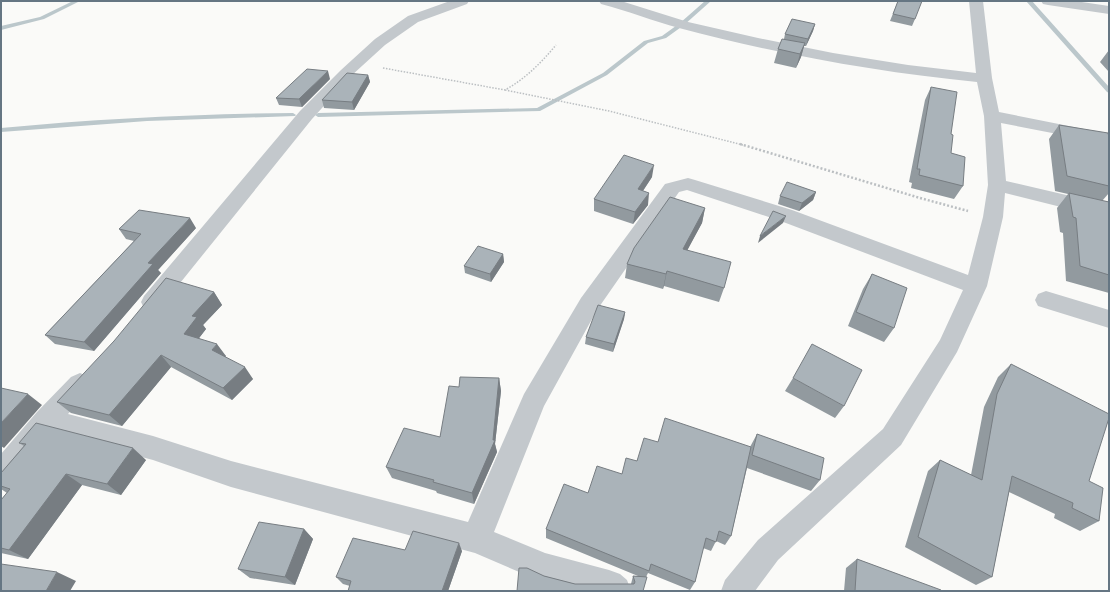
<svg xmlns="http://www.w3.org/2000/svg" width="1110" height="592" font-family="Signika,sans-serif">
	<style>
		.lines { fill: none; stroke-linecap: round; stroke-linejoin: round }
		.stream { fill: #bbc7cb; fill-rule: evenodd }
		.path-far1 { stroke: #bbbfc2; stroke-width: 1.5; stroke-dasharray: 1.5 1.5; stroke-linecap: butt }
		.path { stroke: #bbbfc2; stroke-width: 2.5; stroke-dasharray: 2 2; stroke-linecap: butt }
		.minor { fill: #c3c8cc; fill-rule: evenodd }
		.wall { fill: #929a9f }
		.shaded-wall { fill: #777d82 }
		.building { fill: #aab3b9; stroke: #777d82 }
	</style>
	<rect width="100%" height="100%" fill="#fafaf8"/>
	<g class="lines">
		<path class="stream" d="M73,1h7l-36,18 -43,11v-4l39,-9z
			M705,1h6l-27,24 -18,13 -18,5 -41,32 -67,36 -222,6 -3,-2 3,-2 219,-5 66,-35 41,-32 18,-5 18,-13z
			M1026,1h6l77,86v6l-2,-1z
			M293,113l3,2 -1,1 -148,5 -146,11v-4c97,-9 194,-14 292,-15z"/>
		<path class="path-far1" d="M383,68l122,22c20,-11 36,-27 51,-45
			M505,90l104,21 134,34"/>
		<path class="path" d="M740,144l180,54 48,13"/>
		<path class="minor" d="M450,1h19l-2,3 -49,18 -33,23 -34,31 -39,43 -152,189 -8,3 -8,-3 -3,-6 3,-6 156,-185 41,-41 34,-31 33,-23z
			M599,1h22l67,21 70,16 75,15 75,12 68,8 -7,-72h14l9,77 7,34 110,22v10l-108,-21 5,58 103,24v14l-104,-26 -2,24 -16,69 -30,66 -56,93 -123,115 -23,31h-34l4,-11 33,-40 125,-111 57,-89 23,-50 -185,-70 -91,-30 -8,2 -82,118 -53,96 -50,126 51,21 64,17 11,4 7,6 4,11h-57l-29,-8 -70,-30 -244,-66 -78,-27 -102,-27 -40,50 -10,4v-33l36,-42 34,-35 9,-4 9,4 3,7 -3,7 -21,23 85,22 78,25 237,61 56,-128 57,-96 84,-114 23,-6 7,2 97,30 176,65 15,-58 5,-32 -4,-69 -7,-34c-101,-10 -200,-28 -298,-54 -26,-7 -51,-17 -78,-24z
			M1041,1h34l34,5v8l-61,-9 -5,-1z
			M1046,291l63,19v18l-71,-22 -3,-6 3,-6z"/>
	</g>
	<path class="wall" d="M898,1l17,18 -3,7 -22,-5z
		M815,24l-2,7 -7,15h-2l-3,11 -5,11 -22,-5 4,-14 6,-10 1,-5z
		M1109,50v22l-9,-10z
		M368,75l2,7 -16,28 -30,-2 -2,-8z
		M330,79l-28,28 -23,-2 -3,-7z
		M931,87l20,47v19l12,33 -9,13 -43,-11 1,-5 -3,-1 16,-82z
		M1059,125l50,12v56l-7,8 7,1v91l-43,-12 -3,-48 -3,-1 -3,-24 11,-14 -13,-3 -6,-52z
		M652,177l-9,14 5,14 -15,19 -39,-13v-12z
		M816,192l-3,8 -14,11 -21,-7 2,-8z
		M705,208l-3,15 -15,27 37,38 -5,14 -55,-16 -1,3 -38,-11 2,-14z
		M196,228l-38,42 3,3 -67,78 -39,-7 -10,-9 89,-94 -8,-2 -7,-10z
		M503,254l1,8 -13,20 -26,-9 -1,-7z
		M872,274l22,54 -10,14 -36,-16 15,-37z
		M214,292l8,13 -19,20 3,4 -7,9 27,18 -1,1 28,22 -21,21 -61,-33 -49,59 -51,-13 -14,-11z
		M625,312l-1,7 -11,33 -28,-8 1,-7z
		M1011,364l78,117 10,40 -19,10 -26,-13 1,-4 -46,-22 -17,85 -16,8 -71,-38 23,-76 12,-11 31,15 13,-68 14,-30z
		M499,378l2,13 -6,53 2,8 -23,52 -37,-11 -1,-2 -44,-13 -6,-11 54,-30 19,-50z
		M793,378l51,28 -9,12 -50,-27z
		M757,434l63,46 -9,11 -64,-23 -16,68 -6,9 -9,-4 -5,10 -8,-3 -8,34 -5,8 -42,-17 -2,4 -3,14h-126l27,-15 31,8h56l2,-8h5l-92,-38v-9l42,-36 34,-19 36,-32 92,5z
		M19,443l127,17 -25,35 -39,-10 -54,74 -27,-6v-53l6,-7 -6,-4v-16l23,-27z
		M304,529l9,10 -18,46 -45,-7 -12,-9z
		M405,550l57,1 -14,40h-100l2,-5 -7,-2 -7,-7z
		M857,559l84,32h-97l2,-23z"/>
	<path class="shaded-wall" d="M815,24l-2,7 -7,15 2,-7z
		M805,43l-4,14 -5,11 4,-14z
		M328,71l2,8 -28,28 -3,-8z
		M368,75l2,7 -16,28 -2,-8z
		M654,165l-2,12 -16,24 2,-12z
		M816,192l-3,8 -14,11 3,-8z
		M649,193l-1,12 -15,19 2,-12z
		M705,208l-3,15 -22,41 3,-15z
		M786,216l-3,7 -25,20 2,-7z
		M190,218l6,10 -38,42 3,3 -67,78 -10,-9 64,-79z
		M503,254l1,8 -13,20 -1,-8z
		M667,271l-3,15 -1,3 3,-15z
		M214,292l8,13 -19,20 3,4 -13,17 -9,-12 8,-18z
		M625,312l-1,7 -11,33 1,-8z
		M217,344l9,12 -5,6 -9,-12z
		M161,355l10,12 -49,59 -13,-11z
		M245,367l8,12 -21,21 -9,-12z
		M499,378l2,13 -6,53 2,8 -23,52 -2,-11 21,-53z
		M28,394l14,11 -38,43 -3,-2v-23z
		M133,448l13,12 -25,35 -14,-11z
		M66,474l16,11 -54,74 -19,-9z
		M304,529l9,10 -18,46 -10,-8z
		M459,543l3,8 -14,40h-6z
		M57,572l19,9 -6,10h-24z"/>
	<path class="building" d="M898,1h24l-7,18 -22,-5z
		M792,19l23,5 -7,15 -23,-5z
		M782,39l23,4 -5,11 -22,-5z
		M307,69l21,2 -29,28 -23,-1z
		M347,73l21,2 -16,27 -30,-2z
		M931,87l26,5 -6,42 2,1 -2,18 14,4 -2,29 -44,-11 1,-6h-3z
		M1059,125l49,8 1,4v49l-42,-10z
		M624,155l30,10 -16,24 11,4 -14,19 -41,-13z
		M787,182l29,10 -14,11 -22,-7z
		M1069,193l40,9v73l-29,-9 -4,-48 -3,-1z
		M670,197l35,11 -22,41 48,13 -7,26 -57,-17 -1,3 -39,-10 7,-16z
		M139,210l51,8 -42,45 5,1 -69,78 -39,-7 96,-101 -22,-5z
		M773,211l13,5 -26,20z
		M478,246l25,8 -13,20 -26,-8z
		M872,274l35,14 -13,40 -38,-16z
		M166,278l48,14 -22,24 5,1 -13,17 33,10 -5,6 33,17 -22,21 -62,-33 -52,60 -52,-13 57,-61z
		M598,305l27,7 -11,32 -28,-7z
		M812,344l50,26 -18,36 -51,-28z
		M1011,364l98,50v4l-20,63 14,7 -4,33 -27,-13 1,-5 -61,-27 -20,101 -74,-40 22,-77 42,20 15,-86z
		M460,377l39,1 -6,62h2l-23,53 -39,-11 1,-2 -48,-13 18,-39 36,9 9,-51 10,1z
		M1,388l27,6 -27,29z
		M665,418l86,29 -20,89 -12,-5 -3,11 -10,-4 -11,44 -44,-18 -2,7 -103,-42 18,-45 24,9 9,-27 25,8 4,-16 11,3 7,-23 14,4z
		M36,423l97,25 -26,36 -41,-10 -57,76 -8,-2v-48l9,-11 -9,-3v-13l25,-29 -7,-1z
		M757,434l67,24 -4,22 -68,-25z
		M259,522l45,7 -19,48 -47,-8z
		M413,531l46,12 -17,48h-94l3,-10 -15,-4 17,-39 52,12z
		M857,559l84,31v1h-86z
		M1,564l56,8 -11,19h-45z
		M519,568h8l17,8 31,8h59l1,-2 -2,-6 14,1 -4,14h-126z"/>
	<rect width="1110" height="592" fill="none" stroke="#657683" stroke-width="4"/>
</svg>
